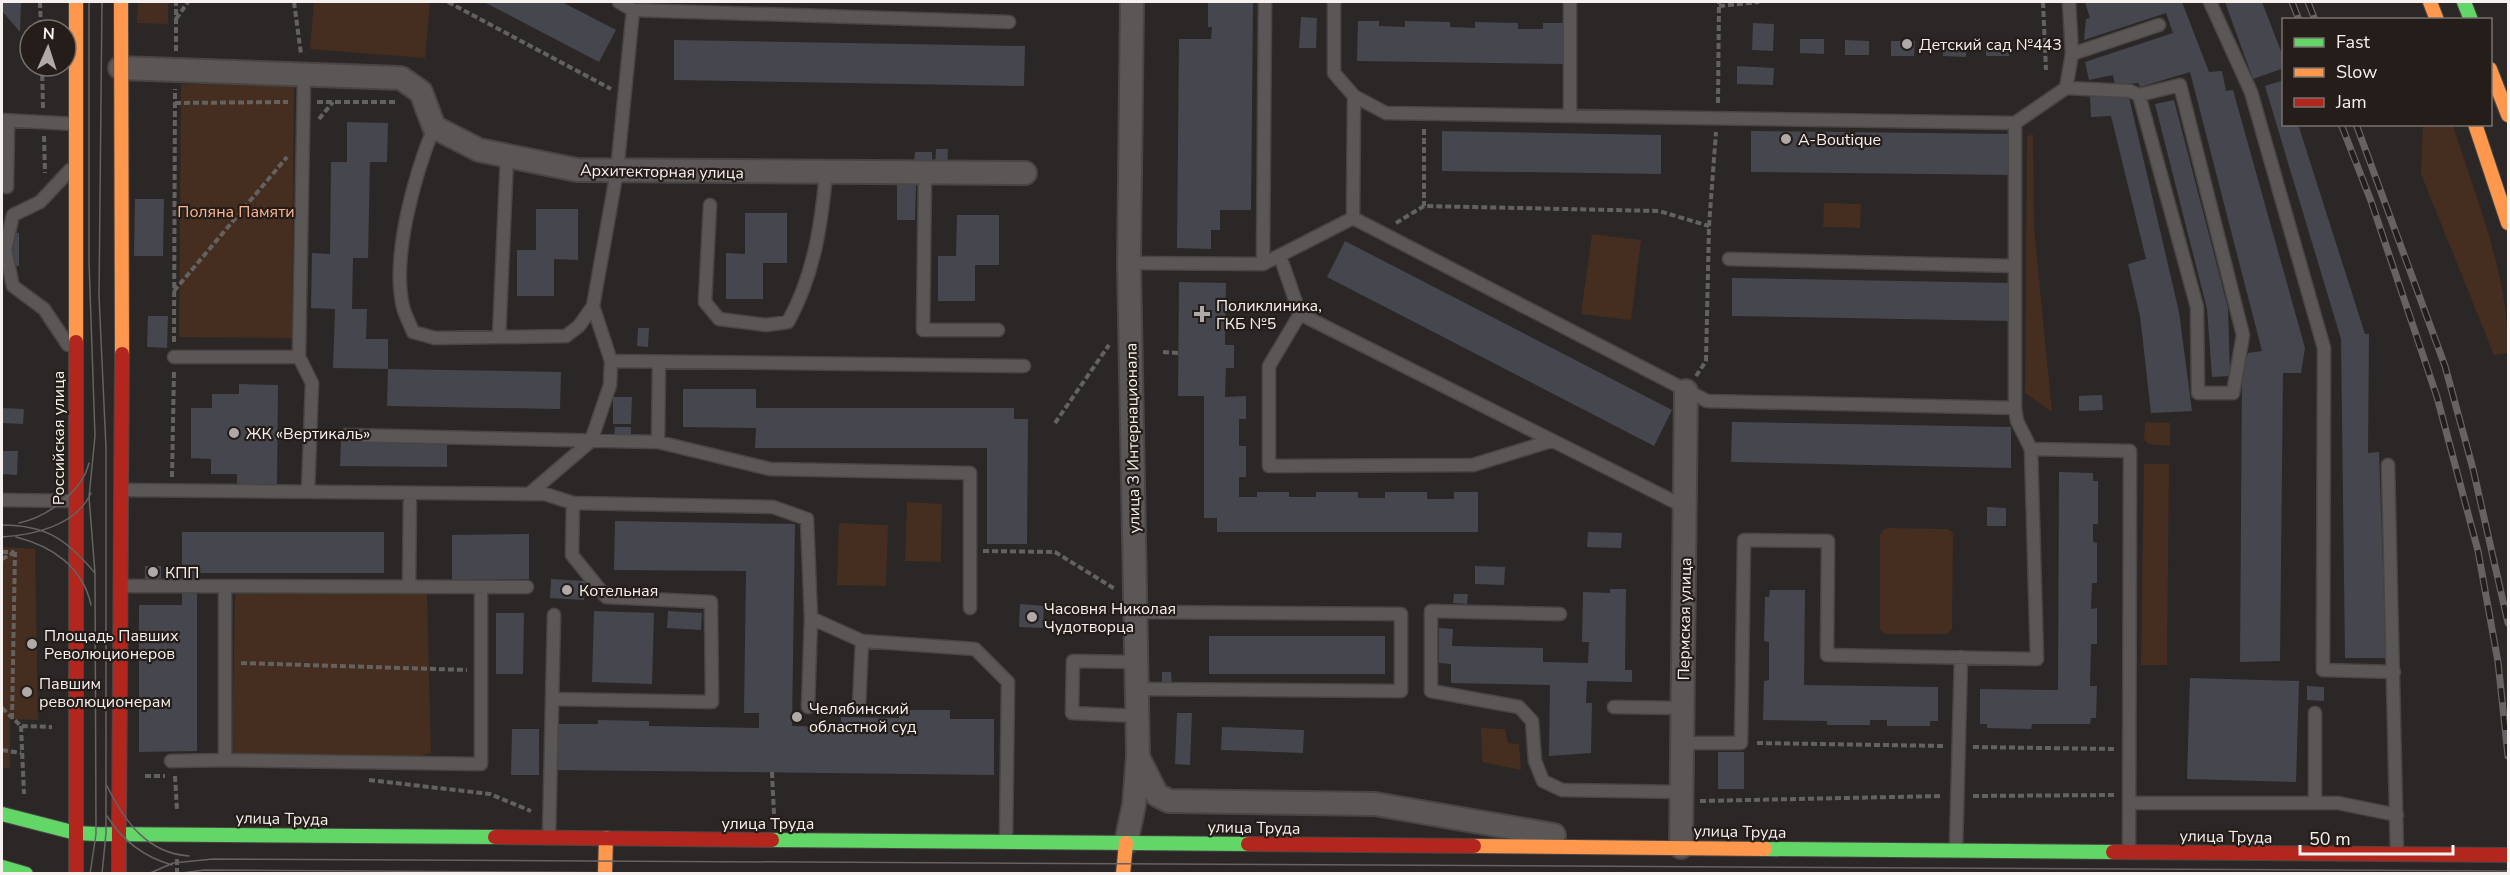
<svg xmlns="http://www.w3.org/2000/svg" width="2510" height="875" font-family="'Nunito Sans',sans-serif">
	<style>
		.green { fill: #452d1f }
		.building { fill: #46464e }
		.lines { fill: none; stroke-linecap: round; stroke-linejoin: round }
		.lane-casing { stroke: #494544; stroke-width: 15 }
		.street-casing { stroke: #494544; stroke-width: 26 }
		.fast-casing { stroke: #494544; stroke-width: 16 }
		.slow-casing { stroke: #494544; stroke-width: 16 }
		.jam-casing { stroke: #494544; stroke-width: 16 }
		.path { stroke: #646260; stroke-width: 4; stroke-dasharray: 6 3; stroke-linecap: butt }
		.lane { stroke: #5b5756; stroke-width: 12 }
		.street { stroke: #5b5756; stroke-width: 22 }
		.fast { stroke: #63d668; stroke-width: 14 }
		.slow { stroke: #ff974d; stroke-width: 14 }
		.jam { stroke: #b3261e; stroke-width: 14 }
		.tram { stroke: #666362; stroke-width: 1.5 }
		.rail-casing { stroke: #666362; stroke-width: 7 }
		.rail { stroke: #241d19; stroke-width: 4.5; stroke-dasharray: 14; stroke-linecap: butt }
		.poi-dot { fill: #afaaa8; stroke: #241d19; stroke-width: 2 }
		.labels { text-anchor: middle; stroke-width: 4.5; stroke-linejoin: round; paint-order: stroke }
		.poi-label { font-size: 16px; fill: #f6f1ee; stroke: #241d19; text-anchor: start }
		.street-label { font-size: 16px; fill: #f6f1ee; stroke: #241d19 }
		.park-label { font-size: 16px; fill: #fcb58c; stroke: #241d19 }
	</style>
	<rect width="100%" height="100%" fill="#2b2726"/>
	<path class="green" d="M138,2h30v22l-31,-1z
		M314,2h116l-5,56 -115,-9z
		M181,84l113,1 -2,253 -113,-1z
		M2423,125h30c23,73 56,151 55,228l-14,2 -73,-181z
		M2033,134l1,94 18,184 -27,-19 2,-256z
		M1824,203l37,1 -1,24 -37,-1z
		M1592,234l49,6 -10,80 -50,-6z
		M2145,422l25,1v23l-21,-2 -5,-4z
		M2144,464h25l-2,201h-26z
		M907,502l35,2 -1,58 -36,-1z
		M839,523l49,2 -2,61 -49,-1z
		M1888,528l60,1 5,4 -1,95 -4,6h-62l-6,-4v-95l3,-5z
		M2,547l33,2 3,171 -28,-1v50l-8,-2z
		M427,593l4,160 -25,7 -170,-2 -4,-4 3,-160z
		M1481,728l24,1 3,14 11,1 2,26 -39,-8z"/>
	<path class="building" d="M2,2h19l-1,30 -18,-21z
		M484,2h78l54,28 -17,32z
		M1208,2h45l-2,208h-31v20h-9v19l-34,-1 2,-209h32l1,-12h-4z
		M2085,2h97l27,70 13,-1 4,20 7,-1 72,258 -4,25h-18l-3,288 -40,1 2,-289 6,-20 14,-2 -72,-279 -50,15 -2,-4 -23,2 -2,-10 -24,5 -4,-18 88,-29 -7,-20 -82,27 2,-21 4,-1z
		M2225,2h37l22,57v9l-31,11z
		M1301,17l16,1 -1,30h-17z
		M1358,21h21v5l26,1v-6l45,1v5l25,1v-6l43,1v6h25v-6h20v41l-206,-3z
		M1753,23l21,1 -1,27 -21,-1z
		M1800,39h24v15l-24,-1z
		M674,40l351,6 -1,40 -350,-6z
		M1845,40l24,1v14h-24z
		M1891,41h24l-1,15h-23z
		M1986,41h23v15h-23z
		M1943,42h23v15l-23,-1z
		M1737,66l37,2 -1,17 -36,-1z
		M2284,80v44h14l67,210h4l-1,119 11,-1 7,206h-41l-4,-319 -76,-253z
		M2090,96l39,1 50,215 13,99 -41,2 -11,-97 -12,-52 18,-5 -35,-143 -20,1z
		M2174,100l54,208 2,68 -18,1 -5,-68 -52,-205z
		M347,122l41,1 -1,39h-17l-2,96h-15l-1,51h15l-1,30h22v30l173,3 -1,37 -173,-3 1,-37 -55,-1 2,-59 -24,-1 1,-55 18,1 1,-92h16z
		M1442,131l219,4v39l-219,-3z
		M1751,131l261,3v41l-261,-3z
		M936,149h12l-1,20h-12z
		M915,152h17v11h-18z
		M897,185h19l-1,35h-18z
		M135,199h29l-1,57h-29z
		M536,209h42v51l-24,-1v37h-37v-46h19z
		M745,213h42v50h-24v36h-37v-46l19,1z
		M957,215h42v50h-24v36h-37v-45h18z
		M2,232l17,1v33l-17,-1z
		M1345,241l327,169 -18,36 -327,-169z
		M1732,278l279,5 -1,38 -278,-5z
		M1179,282l47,1 -1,62h9v23h-8l-1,29 21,-1v23h-7v27h7v31h-7v20h18v-5h32v5h27v-5h42v6h27v-6h42v7h27v-7h24v40h-261v-14h-13v-122h-26z
		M148,316h20l-1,32 -20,-1z
		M638,328h11l-1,19 -11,-1z
		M239,384l39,1 -1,100h-40v-11h-26v-15l-20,-1v-50h21v-14h27z
		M683,389h73v19h258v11h14l-1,125h-40v-96h-232l1,-20 -73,-1z
		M2102,395l1,15 -24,1v-15z
		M613,397h19l-1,27h-18z
		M2,408l22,1 -1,15 -21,-1z
		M1732,422l279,5v41l-280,-6z
		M615,427h16v10h-17z
		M341,441l106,1v25l-107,-1z
		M2,451h16l-1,24 -15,-1z
		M2059,472l34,1v8h5v43h-5v18l4,1v40h-5l-1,26 6,-1v36h-6l-1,42h7l-1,32h-5l-1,6h-58l-1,5 -44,-1v-4h-7v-35l78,1z
		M1987,507l19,1v18h-19z
		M615,521l180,3 -3,202 49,1v-10l58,1v-8h51v9h44v56l-438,-5 1,-46h41v-4l51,1v5l110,2v-15h-15l2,-142 -132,-1z
		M182,532h202v41h-187v178l-58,1v-147h43z
		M1588,532l34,1 -1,15 -34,-1z
		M529,534v45l-77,1v-45z
		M145,566h16v13h-16z
		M1475,566l30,1 -1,18 -29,-1z
		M551,579l34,2 -1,19 -34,-2z
		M1610,589h16l-1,81h7v12l-45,-1 -1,22h6l-1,50 -42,3 1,-71 -99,-2v-19l-12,-1v-35l14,1 -1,17 91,2v14l45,1 1,-21h-7l1,-50 27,1z
		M1770,590h35l-1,95 134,2v34h-8v5h-43v-6h-17v5h-43v-4l-64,-1 1,-39 5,-1v-38l-5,-1 1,-44h4z
		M1454,594h14l-1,10 -14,-1z
		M1020,604l24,2 -1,22 -24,-1z
		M594,611l60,2 -2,71 -60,-2z
		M668,611l34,2 -1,17 -34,-2z
		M496,613h28l-1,61h-27z
		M1209,636h176v38h-176z
		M1162,672h9l1,13 -10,1z
		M2190,678l109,3 -3,101 -109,-3z
		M2307,686l17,1v14l-17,-1z
		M1177,713h15l-2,52 -15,-1z
		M1222,727l82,3 -1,23 -82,-3z
		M512,729h27v46h-28z
		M1718,752h26v37h-26z"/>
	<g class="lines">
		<g class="lane-casing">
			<path id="lane" d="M619,2l14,8 376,12
				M1334,2v71l20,23 32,17 629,10v285l2,13 14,28 99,2 -1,399
				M1570,2v114
				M2210,2l41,90 73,256 -1,322 71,2
				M2072,54l87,-29
				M304,75l-5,282 13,26 -4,109
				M2066,88l6,-34 -3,-52
				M2,120l73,4
				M2015,123l51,-35 64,3 9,4 41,-10 63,250 -10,58h-35l-1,-86 -58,-212
				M434,127c-19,47 -43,130 -31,180 2,8 7,17 10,25l22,6 131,-2 13,-10 14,-20 24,-135 16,-161
				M925,174l-2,156h75
				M7,187l1,-66
				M710,205l-5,97 14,17 47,6 22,-3c26,-47 33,-96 38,-148
				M1353,218l354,183 308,7
				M1280,256l20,58 385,193
				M1729,259l285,7
				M1129,263l134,1 90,-46 1,-122
				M1263,264l2,-262
				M1300,314l-31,52v100l204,-1 78,-24
				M499,337l8,-181
				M68,345l-24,-36 -31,-23 -8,-36 8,-35 27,-13 30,-32
				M174,357h125
				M611,361l413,5
				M346,435l312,7 112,27 200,4v135
				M658,442l1,-80
				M2388,465l9,388
				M124,490l405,4 62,-53 19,-56 1,-24 -18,-55
				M529,494h16l28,9
				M2,500l72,1
				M124,586l403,1
				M409,587l1,-94
				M1136,612l265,2v77l-264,-2
				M1560,614l-129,-3v80l88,16 13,14 3,40 8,20 19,9 120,2
				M1137,662l-64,-1 -1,52 66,3
				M552,699l160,3 -1,-100 -105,-5 -34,-42 1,-52 200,4 34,12 4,99 51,23 113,8 33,33 -2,159
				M859,706l3,-65
				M808,707l3,-89
				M1614,707l69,1
				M1682,743h59l3,-203 84,1 -1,114 210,4 -6,-210
				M225,760l256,4v-177
				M171,761l54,-1v-173
				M2130,803h208l59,12
				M2315,803v-90
				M549,836l5,-221
				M1956,848l5,-191"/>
		</g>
		<g class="street-casing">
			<path id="street" d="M120,68l281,10 20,14 13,35 45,23 98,20 448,3
				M1138,757l19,38 12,6 206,3 179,31
				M1126,843l8,-38 4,-49 -9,-493 3,-261
				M1681,847l5,-456"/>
		</g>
		<g class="fast-casing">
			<path id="fast" d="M2464,2l7,18
				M2,814l74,19 20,1 399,3
				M772,840l476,4
				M1765,849l348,3
				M2,867l24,7"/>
		</g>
		<g class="slow-casing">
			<path id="slow" d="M76,2v340
				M121,2l1,352
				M2430,2l7,18
				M2490,69l18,46
				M2475,124l33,99
				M1474,846l291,3
				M605,874l1,-36
				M1123,874l3,-31"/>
		</g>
		<g class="jam-casing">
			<path id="jam" d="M76,342v491
				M76,833v41
				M119,834l3,-480
				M119,834v40
				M495,837l277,3
				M1248,844l226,2
				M2113,852l395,3"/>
		</g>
		<path class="path" d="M40,2l1,28
			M294,2l7,52
			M448,2l163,87
			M2043,2l3,68
			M1719,6l40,-4
			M176,19l12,-17
			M176,51v-49
			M42,66l1,42
			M317,102h79
			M175,103l113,-1
			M1718,103l1,-101
			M319,119l14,-17
			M1424,129v77
			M44,136l1,37
			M1396,223l28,-17 235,5 50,15
			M174,291l113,-134
			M174,342l1,-253
			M1163,352l15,1
			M1696,376l10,-15 3,-135 7,-94
			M1055,423l54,-78
			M172,477l2,-106
			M983,551l72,1 60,37
			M2,552h12
			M2,559l13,-7
			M241,663l226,7
			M2,708l19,18 31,1
			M12,719l3,-167
			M21,726l3,68
			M1757,743l187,3
			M1973,747l142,2
			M2,750l19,3
			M772,772l2,42
			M145,776h20
			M175,776l2,34
			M369,780l121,14 41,17
			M1973,796l143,-1
			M1700,801l242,-5
			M177,874v-15"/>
		<use href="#lane" class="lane"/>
		<use href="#street" class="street"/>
		<use href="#fast" class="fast"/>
		<use href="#slow" class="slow"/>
		<use href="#jam" class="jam"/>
		<path class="tram" d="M89,2v260l6,174 -6,61 6,76 1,261 -6,40
			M102,2l-3,294 7,152v385l-4,41
			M19,523c28,-6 63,-31 70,-60
			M2,525c45,0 65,15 93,48
			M2,537c31,-2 74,-11 89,-44
			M16,537c36,9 67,30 75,68
			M107,786c18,36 40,67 82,70
			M107,816c15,24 37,41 65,49
			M148,874l25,-11 40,-4 2295,12
			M175,874l29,-4 595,4"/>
		<g class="rail-casing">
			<path id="rail" d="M2292,2l7,18
				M2308,2l7,18
				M2341,124l30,77 66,196 41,154 20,111 10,94
				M2356,124l89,242 28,103 35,154"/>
		</g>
		<use href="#rail" class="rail"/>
	</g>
	<g class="poi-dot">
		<circle cx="1907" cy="44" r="6"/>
		<circle cx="1786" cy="139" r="6"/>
		<path d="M1199 305h6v6h6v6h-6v6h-6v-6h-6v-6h6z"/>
		<circle cx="234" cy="433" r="6"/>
		<circle cx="153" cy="572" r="6"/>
		<circle cx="567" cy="590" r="6"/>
		<circle cx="1032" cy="617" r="6"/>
		<circle cx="32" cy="644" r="6"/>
		<circle cx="27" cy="692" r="6"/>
		<circle cx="797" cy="717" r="6"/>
	</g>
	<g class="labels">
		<g class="poi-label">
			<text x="1919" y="50">Детский сад №443</text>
			<text x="1798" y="145">A-Boutique</text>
			<text x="1216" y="311">Поликлиника,<tspan x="1216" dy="18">ГКБ №5</tspan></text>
			<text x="246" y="439">ЖК «Вертикаль»</text>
			<text x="165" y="578">КПП</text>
			<text x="579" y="596">Котельная</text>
			<text x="1044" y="614">Часовня Николая<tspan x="1044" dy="18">Чудотворца</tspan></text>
			<text x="44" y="641">Площадь Павших<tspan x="44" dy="18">Революционеров</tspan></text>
			<text x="39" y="689">Павшим<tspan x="39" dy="18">революционерам</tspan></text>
			<text x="809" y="714">Челябинский<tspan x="809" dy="18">областной суд</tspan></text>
		</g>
		<g class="street-label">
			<text transform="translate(662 171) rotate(1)" y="6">Архитекторная улица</text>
			<text transform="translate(58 438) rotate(-90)" y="6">Российская улица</text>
			<text transform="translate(1132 438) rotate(-91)" y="6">улица 3 Интернационала</text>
			<text transform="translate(1684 619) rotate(-89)" y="6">Пермская улица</text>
			<text transform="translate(282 818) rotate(1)" y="6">улица Труда</text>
			<text x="768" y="829">улица Труда</text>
			<text transform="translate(1254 827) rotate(1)" y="6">улица Труда</text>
			<text transform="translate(1740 831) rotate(1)" y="6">улица Труда</text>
			<text transform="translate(2226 836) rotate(1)" y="6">улица Труда</text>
		</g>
		<g class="park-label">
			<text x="236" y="217">Поляна Памяти</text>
		</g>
	</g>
	<rect width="2510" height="875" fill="none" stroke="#f6f1ee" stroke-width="6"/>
	<rect x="2282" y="18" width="210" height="108" fill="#241d19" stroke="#78726e" stroke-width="1.5"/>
	<rect x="2294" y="38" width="30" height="9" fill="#63d668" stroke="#78726e" stroke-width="1.5"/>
	<text x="2336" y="48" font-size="18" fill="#f6f1ee">Fast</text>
	<rect x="2294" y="68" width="30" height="9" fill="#ff974d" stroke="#78726e" stroke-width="1.5"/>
	<text x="2336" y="78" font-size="18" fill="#f6f1ee">Slow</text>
	<rect x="2294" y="98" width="30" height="9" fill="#b3261e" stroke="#78726e" stroke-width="1.5"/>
	<text x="2336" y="108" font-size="18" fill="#f6f1ee">Jam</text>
	<g transform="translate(48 48) rotate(3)"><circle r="28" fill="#241d19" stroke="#78726e" stroke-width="1.5"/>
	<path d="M0-4.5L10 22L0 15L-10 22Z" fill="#afaaa8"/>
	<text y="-9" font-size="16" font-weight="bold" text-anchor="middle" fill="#f6f1ee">N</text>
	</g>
	<path d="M2300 845v9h153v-9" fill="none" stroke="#f6f1ee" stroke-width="3"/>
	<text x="2309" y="845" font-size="18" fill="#f6f1ee" stroke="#241d19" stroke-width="4.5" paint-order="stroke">50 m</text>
</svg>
